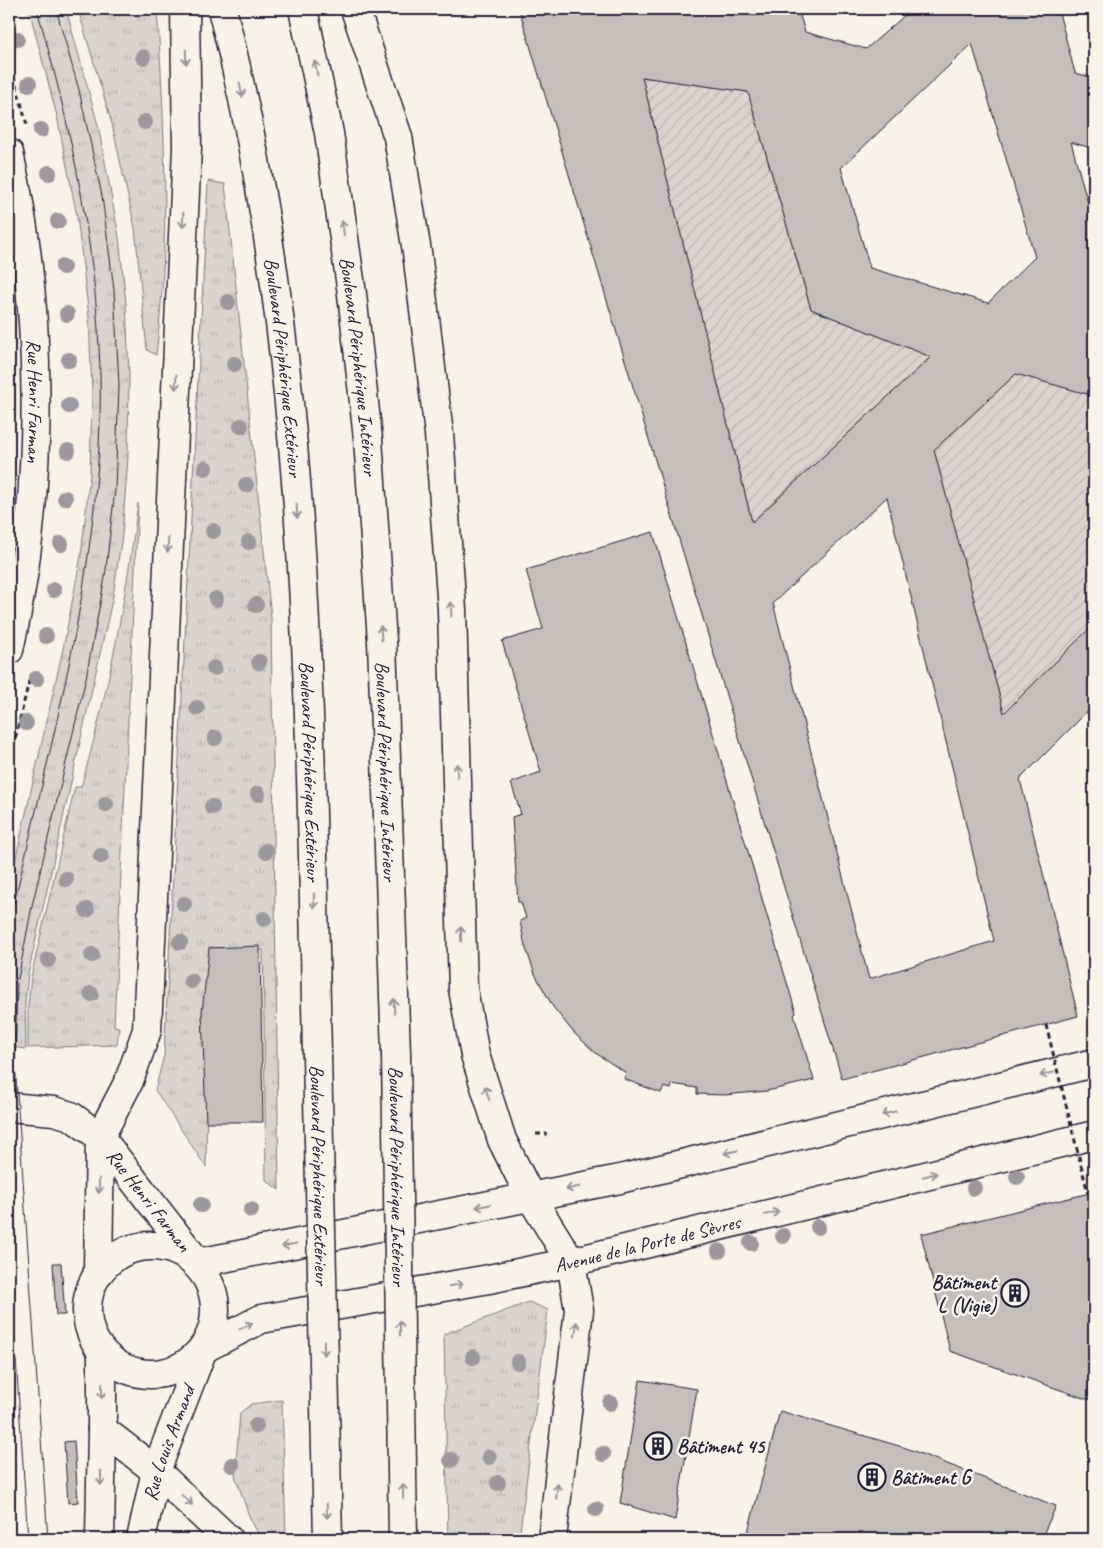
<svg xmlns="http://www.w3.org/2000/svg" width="1103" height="1548" font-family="Caveat,sans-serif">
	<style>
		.grass { fill: url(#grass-tufts); stroke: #7d7c85 }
		.garden { fill: url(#garden-furrows); stroke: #7d7c85 }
		.building { fill: #c2bfbd; stroke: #22223b; fill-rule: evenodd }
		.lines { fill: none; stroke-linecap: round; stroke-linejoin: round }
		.street-casing { stroke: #22223b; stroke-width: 31 }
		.secondary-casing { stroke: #22223b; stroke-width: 31 }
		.primary-casing { stroke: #22223b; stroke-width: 31 }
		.highway-casing { stroke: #22223b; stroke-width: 31 }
		.path { stroke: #22223b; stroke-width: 3; stroke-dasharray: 5 4; stroke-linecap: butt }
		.street { stroke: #f7f3e8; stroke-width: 28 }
		.secondary { stroke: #f7f3e8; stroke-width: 28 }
		.primary { stroke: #f7f3e8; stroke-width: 28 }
		.highway { stroke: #f7f3e8; stroke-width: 28 }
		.tram { stroke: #22223b; stroke-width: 1 }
		.highway-bridge-casing { stroke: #22223b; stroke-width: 31; stroke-linecap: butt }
		.path-bridge { stroke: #22223b; stroke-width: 3; stroke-dasharray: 5 4; stroke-linecap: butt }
		.highway-bridge { stroke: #f7f3e8; stroke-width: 28 }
		.tree { fill: #9b999d }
		.oneway { stroke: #97959a }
		.labels { text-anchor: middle; stroke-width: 5; stroke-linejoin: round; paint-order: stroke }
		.street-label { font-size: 20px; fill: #22223b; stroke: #f7f3e8 }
		.poi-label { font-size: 20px; font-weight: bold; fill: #22223b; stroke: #f7f3e8; text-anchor: start }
	</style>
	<defs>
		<pattern id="grass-tufts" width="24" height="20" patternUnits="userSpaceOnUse" patternTransform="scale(1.25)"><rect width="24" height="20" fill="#d8d5cf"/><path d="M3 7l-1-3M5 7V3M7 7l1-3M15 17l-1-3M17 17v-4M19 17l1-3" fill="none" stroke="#b9b7b3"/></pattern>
		<pattern id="garden-furrows" width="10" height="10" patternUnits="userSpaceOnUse" patternTransform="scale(1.25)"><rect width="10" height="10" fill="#d8d5cf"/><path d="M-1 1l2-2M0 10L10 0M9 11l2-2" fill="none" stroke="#b9b7b3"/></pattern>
	</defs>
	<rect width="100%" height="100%" fill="#f7f3e8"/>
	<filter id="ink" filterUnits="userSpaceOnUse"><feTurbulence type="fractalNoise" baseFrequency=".02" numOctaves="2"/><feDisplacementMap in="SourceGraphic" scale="10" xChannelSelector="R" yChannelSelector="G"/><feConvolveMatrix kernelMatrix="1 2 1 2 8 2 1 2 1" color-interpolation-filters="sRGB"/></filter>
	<g filter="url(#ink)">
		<path class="grass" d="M29,9h37l32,116 21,112 7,66 3,70 -1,85 -6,77 -9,61 -85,378 -3,28 1,47 -17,-2v-159l54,-239 18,-93 9,-82 2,-80 -3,-77 -12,-101 -20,-100z
			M78,9h79c8,115 13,231 -1,346l-9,-5 -12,-122 -23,-104z
			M208,181l17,3 46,433 8,573 -13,-10 -3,-230 -54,-3 -3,220 -51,-77 9,-34z
			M138,503l-24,523 5,1 -2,18 -89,3v-42l3,-29 44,-190h6c27,-93 45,-188 57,-284z
			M529,1302l19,8 -29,229h-71l-4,-205z
			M282,1400l4,139h-25l-12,-23 -14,-41 5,-62 11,-9z"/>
		<path class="garden" d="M642,77l106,15 63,217 120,48 -179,165z
			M1016,374l78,22v228l-90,89 -70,-263z"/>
		<path class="building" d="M519,9h189l29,7 -2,-7h63l7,23 61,17 46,-40h146l17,64 19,5v71l-23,-7 23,83v171l-78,-22 -82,76 70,263 90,-89v81l-74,74 58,237 -236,63zM972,44l63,213 -47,46 -118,-35 -29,-100zM642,77l106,15 63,217 120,48 -179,165zM887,497l107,444 -125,38 -96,-376z
			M653,532l143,481 -2,2 20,65 -47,11 -43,4 -27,-1v-6l-25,-4 -1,5 -7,-2 -3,6 -37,-14 2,-6 -29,-19 -23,-21 -21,-26 -18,-33 -10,-28 -5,-25 6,-3 -5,-16h-3l-6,-85 9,-3 -10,-31 30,-11 -39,-131 41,-12 -17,-59z
			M1093,914h1v24l-6,-20v-3z
			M260,946l3,176h-57l-4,-110 7,-64z
			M1094,1192v197l-5,11 -139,-49 -29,-117z
			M53,1263h8l4,52h-9z
			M640,1380l57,9 -22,131 -55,-17z
			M780,1411l126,37 150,58 -15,33h-295z
			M74,1441l4,61 -10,1 -4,-61z"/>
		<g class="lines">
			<g class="street-casing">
				<g id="street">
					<path id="s1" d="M9,153c35,155 36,342 0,497"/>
					<path id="s2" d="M9,1107l45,4 17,5 29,21 98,126"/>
				</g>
			</g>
			<g class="secondary-casing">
				<g id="secondary">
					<path d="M100,1539l2,-110"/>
					<path id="s3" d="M141,1539l15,-68 47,-122"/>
				</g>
			</g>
			<g class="primary-casing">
				<g id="primary">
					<circle cx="151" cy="1310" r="64"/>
					<path d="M198,1263l422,-84 474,-116"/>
					<path d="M98,1272l2,-135"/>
					<path id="s4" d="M203,1349l58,-30 228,-40 82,-17 523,-127"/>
					<path d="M102,1429v-76"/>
				</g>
			</g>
			<g class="highway-casing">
				<g id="highway">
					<path id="s5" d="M222,9c87,340 88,696 95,1046"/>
					<path id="s6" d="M303,9l26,124 23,161 16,145 14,202 14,413"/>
					<path d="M355,9l43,128 19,115 22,182 13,176 11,379 12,66 27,85 28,56 41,66 8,48 -27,229"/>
					<path d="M100,1137l29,-56 18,-51 40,-882 -2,-139"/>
					<path d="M102,1429l54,42 72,68"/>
				</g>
			</g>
			<path class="path" d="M9,59l18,66
				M9,764l21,-87
				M536,1134h11"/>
			<use href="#street" class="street"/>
			<use href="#secondary" class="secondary"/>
			<use href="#primary" class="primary"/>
			<use href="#highway" class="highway"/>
			<path class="tram" d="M9,925c36,-158 81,-315 90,-478 8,-149 -21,-296 -62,-438
				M9,1253l19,286
				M48,1539l-33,-475 2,-80 15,-78 54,-228 19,-101 10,-87 4,-105 -5,-95 -12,-94 -23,-106 -23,-81"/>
			<g class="highway-bridge-casing">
				<g id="highway-bridge">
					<path id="s7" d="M396,1054l7,485"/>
					<path id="s8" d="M317,1055l11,484"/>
				</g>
			</g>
			<path class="path-bridge" d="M1046,1025l42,168"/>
			<use href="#highway-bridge" class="highway-bridge"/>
		</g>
		<g class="tree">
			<circle cx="17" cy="39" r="8"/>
			<circle cx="143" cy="57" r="8"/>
			<circle cx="29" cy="84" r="8"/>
			<circle cx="145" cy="122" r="8"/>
			<circle cx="41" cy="130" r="8"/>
			<circle cx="49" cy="173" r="8"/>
			<circle cx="58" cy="221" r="8"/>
			<circle cx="63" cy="267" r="8"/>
			<circle cx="228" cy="302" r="8"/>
			<circle cx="67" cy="314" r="8"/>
			<circle cx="69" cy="360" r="8"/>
			<circle cx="234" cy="364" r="8"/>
			<circle cx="69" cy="406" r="8"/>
			<circle cx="241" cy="426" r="8"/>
			<circle cx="68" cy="451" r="8"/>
			<circle cx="205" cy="468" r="8"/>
			<circle cx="246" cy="485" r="8"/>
			<circle cx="65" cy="498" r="8"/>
			<circle cx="213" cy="531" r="8"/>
			<circle cx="249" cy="542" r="8"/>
			<circle cx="61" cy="544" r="8"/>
			<circle cx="54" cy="590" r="8"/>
			<circle cx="216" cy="599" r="8"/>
			<circle cx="256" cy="605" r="8"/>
			<circle cx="46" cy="636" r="8"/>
			<circle cx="259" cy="662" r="8"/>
			<circle cx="214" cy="668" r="8"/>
			<circle cx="36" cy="679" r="8"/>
			<circle cx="197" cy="708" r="8"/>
			<circle cx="26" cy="723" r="8"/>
			<circle cx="215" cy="738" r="8"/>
			<circle cx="258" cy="794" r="8"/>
			<circle cx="106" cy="804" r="8"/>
			<circle cx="212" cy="807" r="8"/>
			<circle cx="266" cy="851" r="8"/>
			<circle cx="101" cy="856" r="8"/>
			<circle cx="66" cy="879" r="8"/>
			<circle cx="184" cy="904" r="8"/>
			<circle cx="87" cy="910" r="8"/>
			<circle cx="264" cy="919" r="8"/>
			<circle cx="180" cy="942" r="8"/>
			<circle cx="92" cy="955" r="8"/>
			<circle cx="48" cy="960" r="8"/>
			<circle cx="191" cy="981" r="8"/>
			<circle cx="91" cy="994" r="8"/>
			<circle cx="1017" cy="1177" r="8"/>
			<circle cx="974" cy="1188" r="8"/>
			<circle cx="201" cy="1205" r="8"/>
			<circle cx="251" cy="1210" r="8"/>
			<circle cx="818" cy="1227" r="8"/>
			<circle cx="783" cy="1236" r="8"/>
			<circle cx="751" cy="1243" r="8"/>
			<circle cx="719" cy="1251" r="8"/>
			<circle cx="473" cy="1357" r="8"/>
			<circle cx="518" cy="1362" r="8"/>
			<circle cx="610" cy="1403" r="8"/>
			<circle cx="256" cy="1426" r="8"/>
			<circle cx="603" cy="1454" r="8"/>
			<circle cx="489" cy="1457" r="8"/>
			<circle cx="451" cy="1460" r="8"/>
			<circle cx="232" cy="1465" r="8"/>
			<circle cx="498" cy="1483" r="8"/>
			<circle cx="596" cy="1509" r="8"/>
		</g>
		<defs><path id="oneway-shaft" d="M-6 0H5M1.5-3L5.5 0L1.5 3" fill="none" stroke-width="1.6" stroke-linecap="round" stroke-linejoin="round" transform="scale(1.25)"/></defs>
		<g class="oneway">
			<use href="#oneway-shaft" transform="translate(186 57) rotate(89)"/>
			<use href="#oneway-shaft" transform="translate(316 68) rotate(-102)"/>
			<use href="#oneway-shaft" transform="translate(241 90) rotate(79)"/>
			<use href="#oneway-shaft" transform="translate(183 220) rotate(93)"/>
			<use href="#oneway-shaft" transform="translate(343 228) rotate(-98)"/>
			<use href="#oneway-shaft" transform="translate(176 382) rotate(93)"/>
			<use href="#oneway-shaft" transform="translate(297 511) rotate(87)"/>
			<use href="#oneway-shaft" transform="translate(168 545) rotate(93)"/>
			<use href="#oneway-shaft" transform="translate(451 609) rotate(-93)"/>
			<use href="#oneway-shaft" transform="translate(381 633) rotate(-94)"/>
			<use href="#oneway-shaft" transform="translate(457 771) rotate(-92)"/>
			<use href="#oneway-shaft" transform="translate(314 901) rotate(89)"/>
			<use href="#oneway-shaft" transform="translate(461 934) rotate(-92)"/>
			<use href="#oneway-shaft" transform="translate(394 1006) rotate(-92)"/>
			<use href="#oneway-shaft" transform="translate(1047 1074) rotate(166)"/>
			<use href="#oneway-shaft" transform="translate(487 1093) rotate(-108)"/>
			<use href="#oneway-shaft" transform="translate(889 1113) rotate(166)"/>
			<use href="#oneway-shaft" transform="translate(731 1152) rotate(166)"/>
			<use href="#oneway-shaft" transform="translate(930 1175) rotate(-14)"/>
			<use href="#oneway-shaft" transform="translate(99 1186) rotate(91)"/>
			<use href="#oneway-shaft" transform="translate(573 1188) rotate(169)"/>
			<use href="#oneway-shaft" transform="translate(483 1206) rotate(168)"/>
			<use href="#oneway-shaft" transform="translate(772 1213) rotate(-14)"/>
			<use href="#oneway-shaft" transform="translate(289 1245) rotate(169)"/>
			<use href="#oneway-shaft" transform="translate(456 1285) rotate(-10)"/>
			<use href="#oneway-shaft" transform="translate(246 1326) rotate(-27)"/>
			<use href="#oneway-shaft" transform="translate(400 1328) rotate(-91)"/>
			<use href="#oneway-shaft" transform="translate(576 1329) rotate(-83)"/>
			<use href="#oneway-shaft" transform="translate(324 1348) rotate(89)"/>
			<use href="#oneway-shaft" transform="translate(102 1391) rotate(91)"/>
			<use href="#oneway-shaft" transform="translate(101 1478) rotate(91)"/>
			<use href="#oneway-shaft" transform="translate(403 1491) rotate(-91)"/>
			<use href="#oneway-shaft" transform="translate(557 1491) rotate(-83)"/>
			<use href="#oneway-shaft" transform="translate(187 1500) rotate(43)"/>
			<use href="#oneway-shaft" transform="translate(327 1511) rotate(89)"/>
		</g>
	</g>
	<defs>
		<g id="building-ring" transform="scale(1.4375)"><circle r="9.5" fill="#f7f3e8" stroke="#22223b" stroke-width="1.5"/><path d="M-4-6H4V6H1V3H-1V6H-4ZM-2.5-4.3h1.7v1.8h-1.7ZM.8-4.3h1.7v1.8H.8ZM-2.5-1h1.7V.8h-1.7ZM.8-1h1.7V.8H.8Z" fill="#22223b"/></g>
	</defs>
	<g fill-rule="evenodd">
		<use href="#building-ring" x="1015" y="1293"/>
		<use href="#building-ring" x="658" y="1446"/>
		<use href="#building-ring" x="872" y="1477"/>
	</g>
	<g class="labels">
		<g class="street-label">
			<text dy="7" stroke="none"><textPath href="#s5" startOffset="364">Boulevard Périphérique Extérieur</textPath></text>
			<text dy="7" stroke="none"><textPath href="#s6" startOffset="362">Boulevard Périphérique Intérieur</textPath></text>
			<text dy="7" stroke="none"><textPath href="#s1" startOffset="250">Rue Henri Farman</textPath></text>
			<text dy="7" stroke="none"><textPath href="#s5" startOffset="769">Boulevard Périphérique Extérieur</textPath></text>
			<text dy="7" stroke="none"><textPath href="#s6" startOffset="768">Boulevard Périphérique Intérieur</textPath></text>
			<text dy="7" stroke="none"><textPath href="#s8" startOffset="120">Boulevard Périphérique Extérieur</textPath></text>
			<text dy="7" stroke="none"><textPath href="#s7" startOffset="122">Boulevard Périphérique Intérieur</textPath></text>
			<text dy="7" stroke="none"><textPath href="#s2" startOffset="179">Rue Henri Farman</textPath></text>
			<text dy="7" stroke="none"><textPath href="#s4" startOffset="459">Avenue de la Porte de Sèvres</textPath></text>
			<text dy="7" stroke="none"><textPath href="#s3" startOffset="100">Rue Louis Armand</textPath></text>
		</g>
		<g class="poi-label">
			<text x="996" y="1289" text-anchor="end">Bâtiment<tspan x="996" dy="23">L (Vigie)</tspan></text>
			<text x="677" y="1453">Bâtiment 45</text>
			<text x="891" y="1484">Bâtiment G</text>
		</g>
	</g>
	<rect width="1103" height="1548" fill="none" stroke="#f7f3e8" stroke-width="30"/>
	<rect x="15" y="15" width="1073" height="1518" fill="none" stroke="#22223b" stroke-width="2" filter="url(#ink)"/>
</svg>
